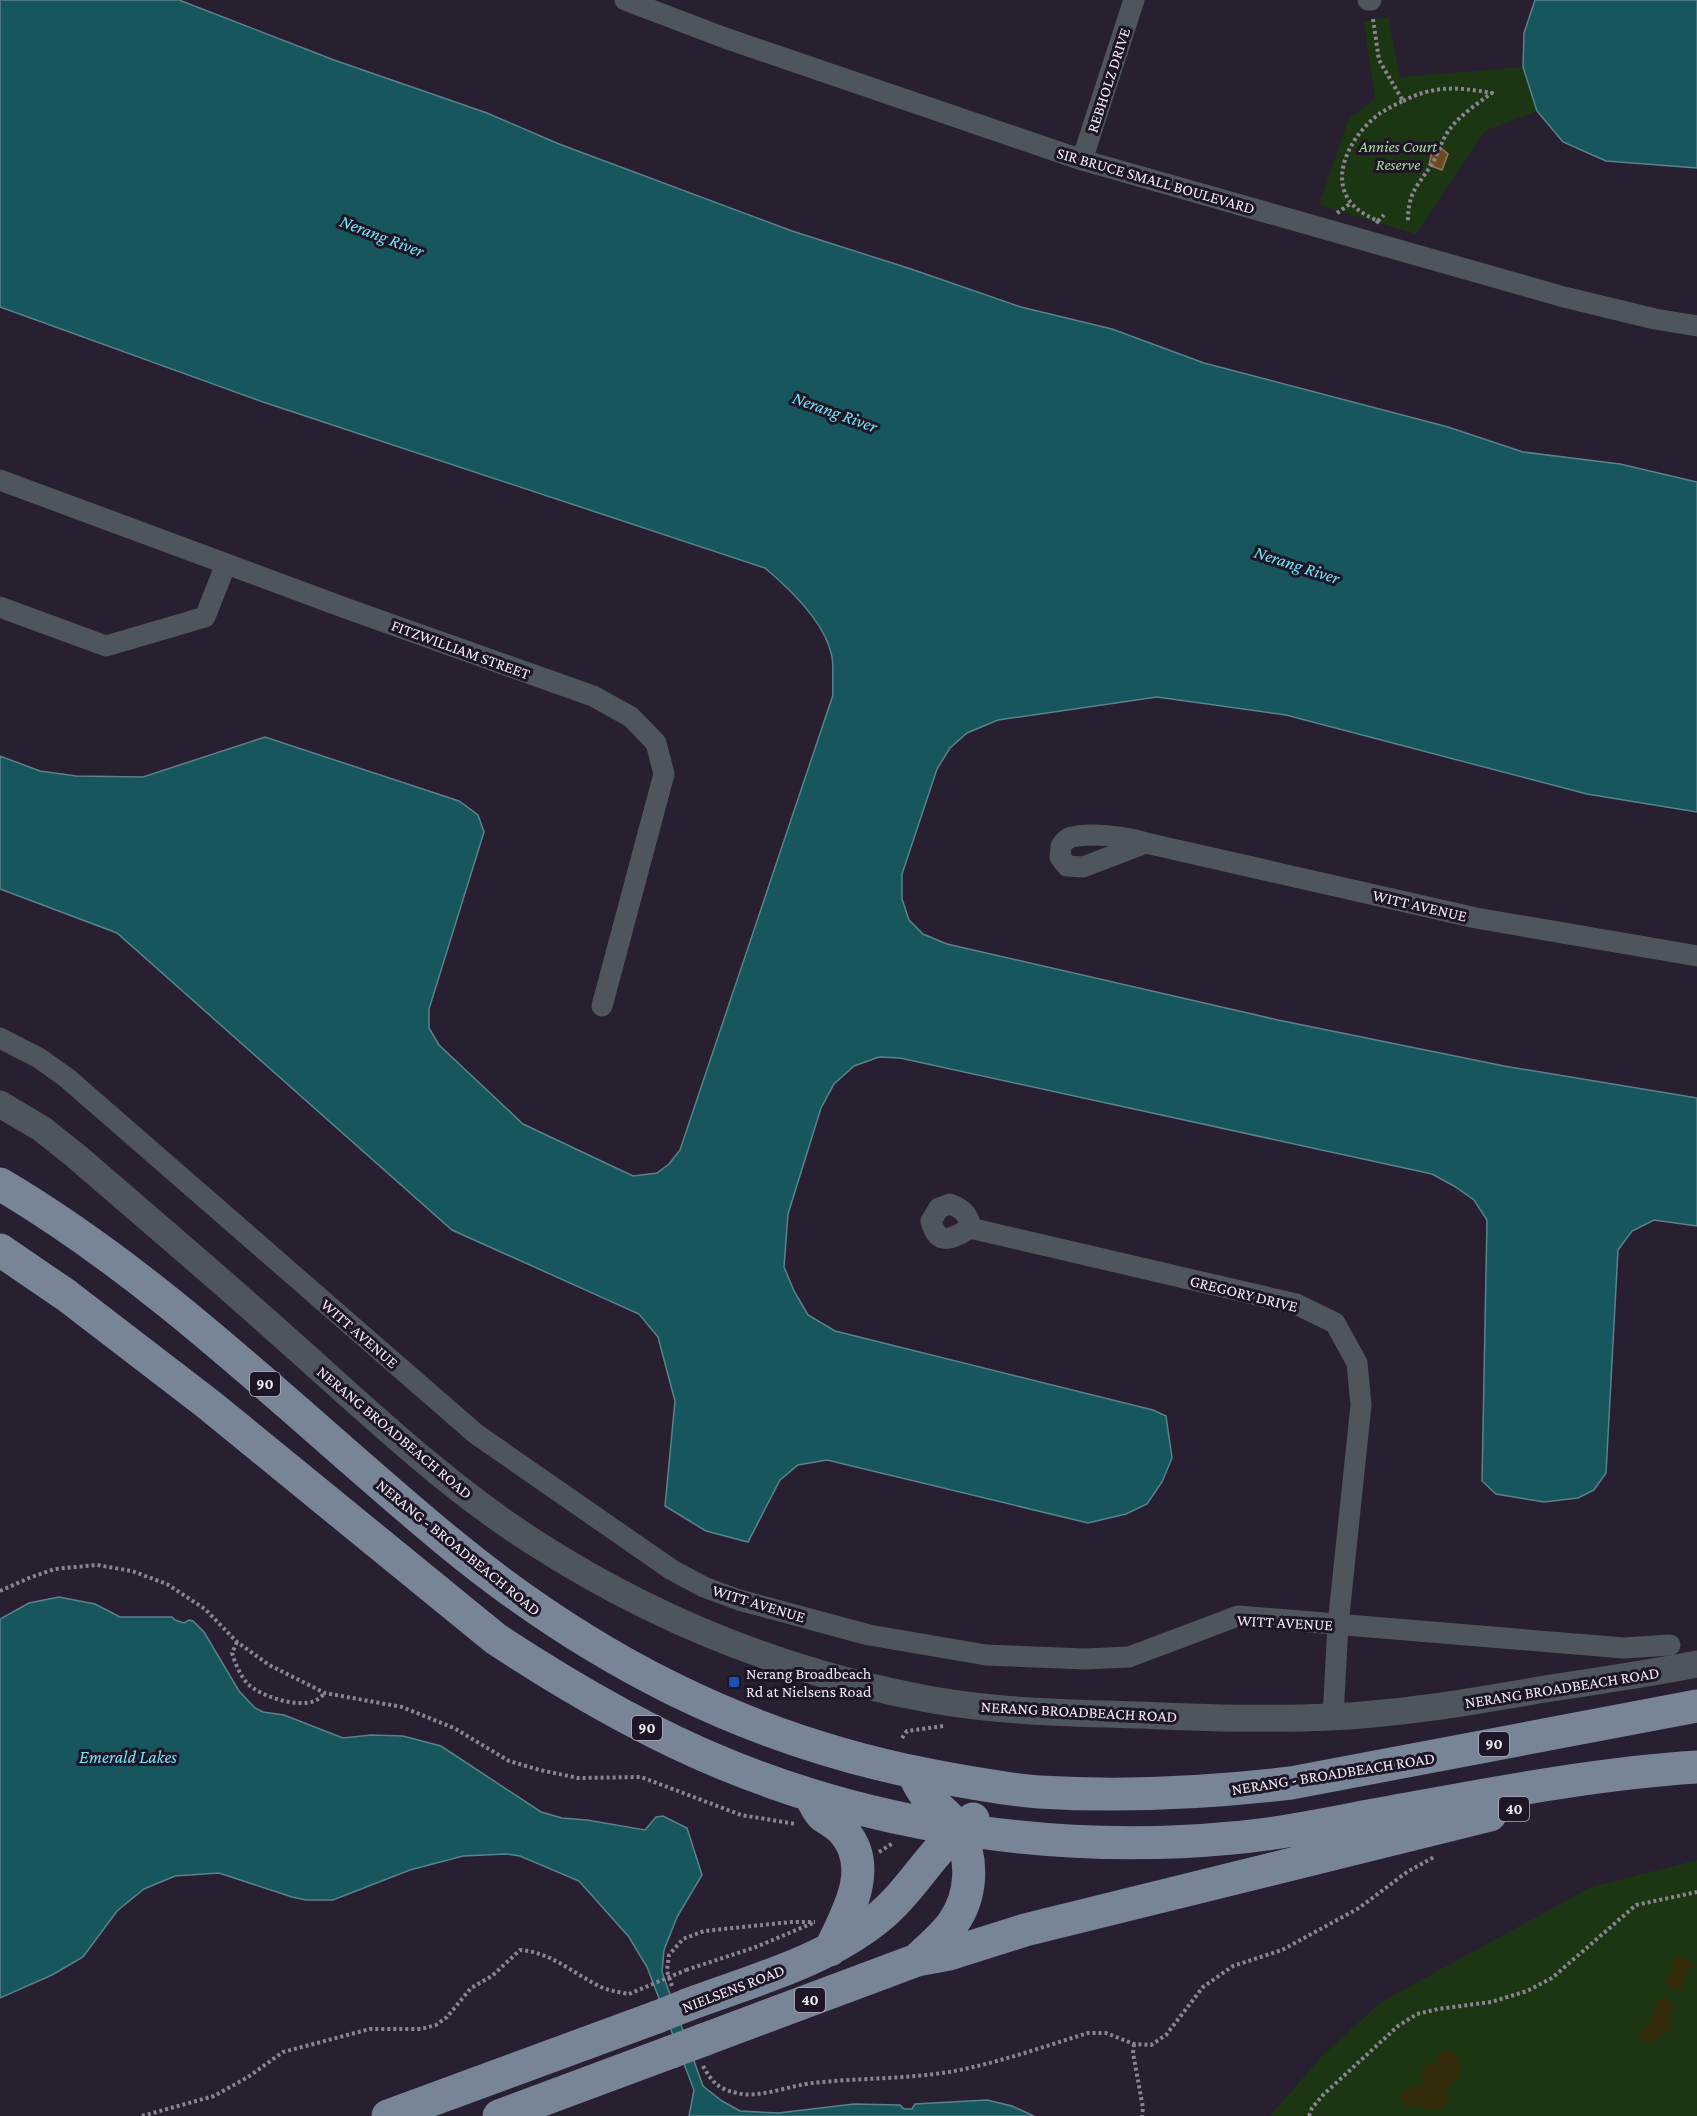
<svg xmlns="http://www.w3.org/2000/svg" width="1697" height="2116" font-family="'Crimson Pro',serif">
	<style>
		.green { fill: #1c3614 }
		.sand { fill: #332b09 }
		.water { fill: #18565d; stroke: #59838b; stroke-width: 1.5 }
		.building { fill: #6e4a1e; stroke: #8c7a68; stroke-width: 1.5 }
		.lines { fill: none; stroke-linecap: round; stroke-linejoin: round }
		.path { stroke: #8b8493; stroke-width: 4; stroke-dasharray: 3 3; stroke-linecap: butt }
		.minor { stroke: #4e555d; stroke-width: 21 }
		.tertiary { stroke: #4e555d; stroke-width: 27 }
		.primary { stroke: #788596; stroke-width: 33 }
		.path-bridge { stroke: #8b8493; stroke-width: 4; stroke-dasharray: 3 3; stroke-linecap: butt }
		.primary-bridge { stroke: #788596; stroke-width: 33 }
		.transit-dot { fill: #1a4fb4; stroke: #1e1627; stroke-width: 2 }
		.labels { text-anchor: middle; stroke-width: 6; stroke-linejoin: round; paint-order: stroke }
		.shield { fill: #1e1627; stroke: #b1abb9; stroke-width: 1.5 }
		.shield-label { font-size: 15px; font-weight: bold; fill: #f0ebf7 }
		.street-label { font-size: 16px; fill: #f0ebf7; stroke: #1e1627 }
		.park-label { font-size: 16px; font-style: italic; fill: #a7dd99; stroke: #1e1627 }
		.poi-label { font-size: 16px; fill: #f0ebf7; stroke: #1e1627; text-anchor: start }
		.water-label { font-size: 18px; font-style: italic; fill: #71e5f4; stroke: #1e1627 }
	</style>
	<rect width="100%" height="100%" fill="#281f31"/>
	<path class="green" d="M1388,17l12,60 123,-10 14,44 -52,20 -69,103 -97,-29 30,-87 26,-19 -11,-77z
		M1697,1860v256h-427l52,-60 59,-54 210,-115z"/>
	<path class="sand" d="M1676,1956l9,1 8,8 -7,10 -3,14c-8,3 -13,-1 -18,-7l7,-13 1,-11z
		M1663,1997l11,7 -4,14 1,9 -21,17 -10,-5v-6l12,-14 4,-17z
		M1447,2050l8,3 6,12 -4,14 -11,8c4,26 -7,24 -26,20 -5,-1 -11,0 -15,-2 -4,-2 -4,-4 -5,-8 5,-11 12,-11 23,-11l2,-3 -4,-7 1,-7 9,-7 7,3 -1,-8 6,-6z"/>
	<path class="water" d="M0,0h179l155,60 153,53 72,31 233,87 119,38 110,38 91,22 92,34 244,64 75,25 97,12 77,18v330l-110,-18 -301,-79 -129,-18 -159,23 -31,13 -17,15 -13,21 -35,105v25l7,21 14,14 24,10 331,76 226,46 193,32v128l-43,-6 -22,11 -14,19 -12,223 -12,17 -16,8 -34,4 -48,-8 -14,-13 5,-261 -13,-20 -20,-14 -22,-12 -532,-116 -21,-1 -25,9 -20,18 -13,24 -33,106 -4,53 10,24 14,24 27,16 318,79 13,6 6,42 -10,24 -15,22 -21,10 -38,9 -261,-63 -29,5 -18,15 -32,62 -42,-11 -41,-25 10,-105 -17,-64 -19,-23 -187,-84 -335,-297 -117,-44v-133l40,15 36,5 67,1 122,-40 194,64 19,14 6,17 -55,177v19l10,17 84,79 110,52 24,-3 12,-9 11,-14 153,-455c-1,-12 1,-26 -1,-38 -6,-34 -42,-68 -67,-89l-502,-166 -263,-95z
		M1535,0h162v168l-91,-7 -43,-19 -26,-31 -14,-44 1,-34z
		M59,1597l36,7 25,13h52l3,3 9,3 5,-3 4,1 11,11 35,59 16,17 8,4 21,3 59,23 28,-3 32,1 38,10 100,66 21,6 25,2 58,10 11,-13 7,-1 24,12 15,47 -25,42 -13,33 -2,22 41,114 19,15 18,10 38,2 76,-9 46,1 4,4h8l3,-5 72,-4 25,6 22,10h-345l5,-26 -47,-123 -18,-30 -50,-56 -59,-25 -14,-2 -43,2 -53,14 -77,30h-27l-14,-3 -73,-24 -44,3 -31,13 -27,22 -34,46 -31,18 -52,23v-379l29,-16z"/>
	<path class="building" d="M1434,142l14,12 -6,16 -13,-5z"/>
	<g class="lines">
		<path class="path" d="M1373,19l6,41 24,41c-7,3 -14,7 -21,11 -24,16 -50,54 -36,83 6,13 19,20 32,26l-3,4
			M1403,101c32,-16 54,-14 89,-8 -15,11 -32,22 -43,37 -8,11 -11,26 -19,37 -15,22 -22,27 -22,55
			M1337,213l14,-10
			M1378,221l6,-6
			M0,1591l29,-13 26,-9 42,-4 35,6 35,13 38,25 32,33 32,23 56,28 77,14 52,21 55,33 31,9 38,8 63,-1 100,38 55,9
			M237,1642l-5,11c3,10 8,22 15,30 12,13 50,25 67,18 4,-1 8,-5 11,-8
			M902,1738l5,-7 37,-5
			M879,1852l14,-9
			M686,1970l70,-23 57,-24
			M672,1986l-5,-15 2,-16 14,-16 21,-8 87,-9h24
			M1134,2044l-1,9 10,55 -1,8
			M703,2066c9,16 15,23 34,27 21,6 54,-8 76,-10 52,-6 105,-3 156,-15 40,-9 80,-23 119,-35h18l28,11 17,1 15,-10 37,-48 30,-21 49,-16 77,-42 48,-36 27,-15
			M142,2116l72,-20 34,-19 35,-25 87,-23h51l15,-4 11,-8 24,-29 21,-12 28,-26c31,2 54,24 81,37 9,4 18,5 28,7
			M1309,2116l3,-8 11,-13 75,-69 19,-12 21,-5 53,-7 36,-11 25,-13 84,-73 61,-13"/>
		<path class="minor" d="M625,0l100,38 357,122 482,137 91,22 42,7
			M1368,0h3
			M1082,160l52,-160
			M0,480l348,129 245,87 38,21 25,26 8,31 -62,232
			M0,607l106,39 99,-29 21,-53
			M1146,843l-63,24 -16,-1 -7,-9 1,-11c3,-4 6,-8 11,-9 18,-5 56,0 74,6l330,75 221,38
			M0,1038l39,20 28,20 409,356 196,136 32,17 35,13 130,35 117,20 99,4 44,-2 109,-41 386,32 46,-3
			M950,1204c11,4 20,10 20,24 -16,10 -32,20 -39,-7l8,-13z
			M970,1228l326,76 39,19 22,40 4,42 -23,220 -5,92"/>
		<path class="tertiary" d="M0,1104l42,25 34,27c75,65 151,129 225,196 74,66 147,135 231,189 122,79 258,133 401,159 68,12 138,13 207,15 63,3 127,5 190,2 73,-3 144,-16 215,-28 51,-8 102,-15 152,-25"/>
		<path class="primary" d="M0,1184c164,97 300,235 446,356 144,119 299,199 483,235 36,7 73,14 110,17 84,5 168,1 252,-9l406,-77
			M0,1250l66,45 142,109 288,235c73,48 150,93 231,126 156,64 337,89 505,73 48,-4 95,-14 142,-23 107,-19 214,-41 323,-48
			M912,1772c5,8 10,20 17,27 10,10 22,18 29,31 16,29 14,66 -5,93 -10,14 -24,25 -36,37
			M810,1795c3,6 7,15 12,20 7,6 16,9 22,17 31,36 3,82 -14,118
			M687,2005c64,-24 137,-43 191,-87 36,-29 56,-73 95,-99
			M703,2040l214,-80 32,-6 76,-24 465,-115
			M388,2116l269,-99
			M499,2116l172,-64"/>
		<path class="path-bridge" d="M629,1994l57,-24"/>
		<path class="primary-bridge" d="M657,2017l30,-12
			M671,2052l32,-12"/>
	</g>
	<rect class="transit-dot" x="728" y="1676" width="12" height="12" rx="3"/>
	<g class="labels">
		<g class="shield">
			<rect x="250" y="1372" width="30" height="24" rx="4.5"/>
			<rect x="632" y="1716" width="30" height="24" rx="4.5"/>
			<rect x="1479" y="1732" width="30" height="24" rx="4.5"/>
			<rect x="1499" y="1797" width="30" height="24" rx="4.5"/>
			<rect x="795" y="1988" width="30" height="24" rx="4.5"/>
		</g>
		<g class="shield-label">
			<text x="265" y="1389">90</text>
			<text x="647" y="1733">90</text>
			<text x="1494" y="1749">90</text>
			<text x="1514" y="1814">40</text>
			<text x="810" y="2005">40</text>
		</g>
		<g class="street-label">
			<text transform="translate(1108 80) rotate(-72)" y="6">REBHOLZ DRIVE</text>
			<text transform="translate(1156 180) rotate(16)" y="6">SIR BRUCE SMALL BOULEVARD</text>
			<text transform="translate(461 649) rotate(20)" y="6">FITZWILLIAM STREET</text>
			<text transform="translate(1420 905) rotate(13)" y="6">WITT AVENUE</text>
			<text transform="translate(1244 1293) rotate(14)" y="6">GREGORY DRIVE</text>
			<text transform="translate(360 1333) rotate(41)" y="6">WITT AVENUE</text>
			<text transform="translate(395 1432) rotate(40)" y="6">NERANG BROADBEACH ROAD</text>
			<text transform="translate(459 1547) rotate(39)" y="6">NERANG - BROADBEACH ROAD</text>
			<text transform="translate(759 1603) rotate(17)" y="6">WITT AVENUE</text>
			<text transform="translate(1285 1622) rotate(3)" y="6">WITT AVENUE</text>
			<text transform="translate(1562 1687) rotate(-9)" y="6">NERANG BROADBEACH ROAD</text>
			<text transform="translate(1079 1711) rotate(3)" y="6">NERANG BROADBEACH ROAD</text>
			<text transform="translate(1333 1773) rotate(-9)" y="6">NERANG - BROADBEACH ROAD</text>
			<text transform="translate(733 1988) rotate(-21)" y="6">NIELSENS ROAD</text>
		</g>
		<g class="park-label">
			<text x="1398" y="152">Annies Court<tspan x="1398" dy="18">Reserve</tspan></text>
		</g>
		<g class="poi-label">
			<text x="746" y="1679">Nerang Broadbeach<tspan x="746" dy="18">Rd at Nielsens Road</tspan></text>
		</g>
		<g class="water-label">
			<text transform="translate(382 236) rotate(21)" y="6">Nerang River</text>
			<text transform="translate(835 412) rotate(20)" y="6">Nerang River</text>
			<text transform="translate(1297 565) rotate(18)" y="6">Nerang River</text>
			<text x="128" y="1763">Emerald Lakes</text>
		</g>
	</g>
</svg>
